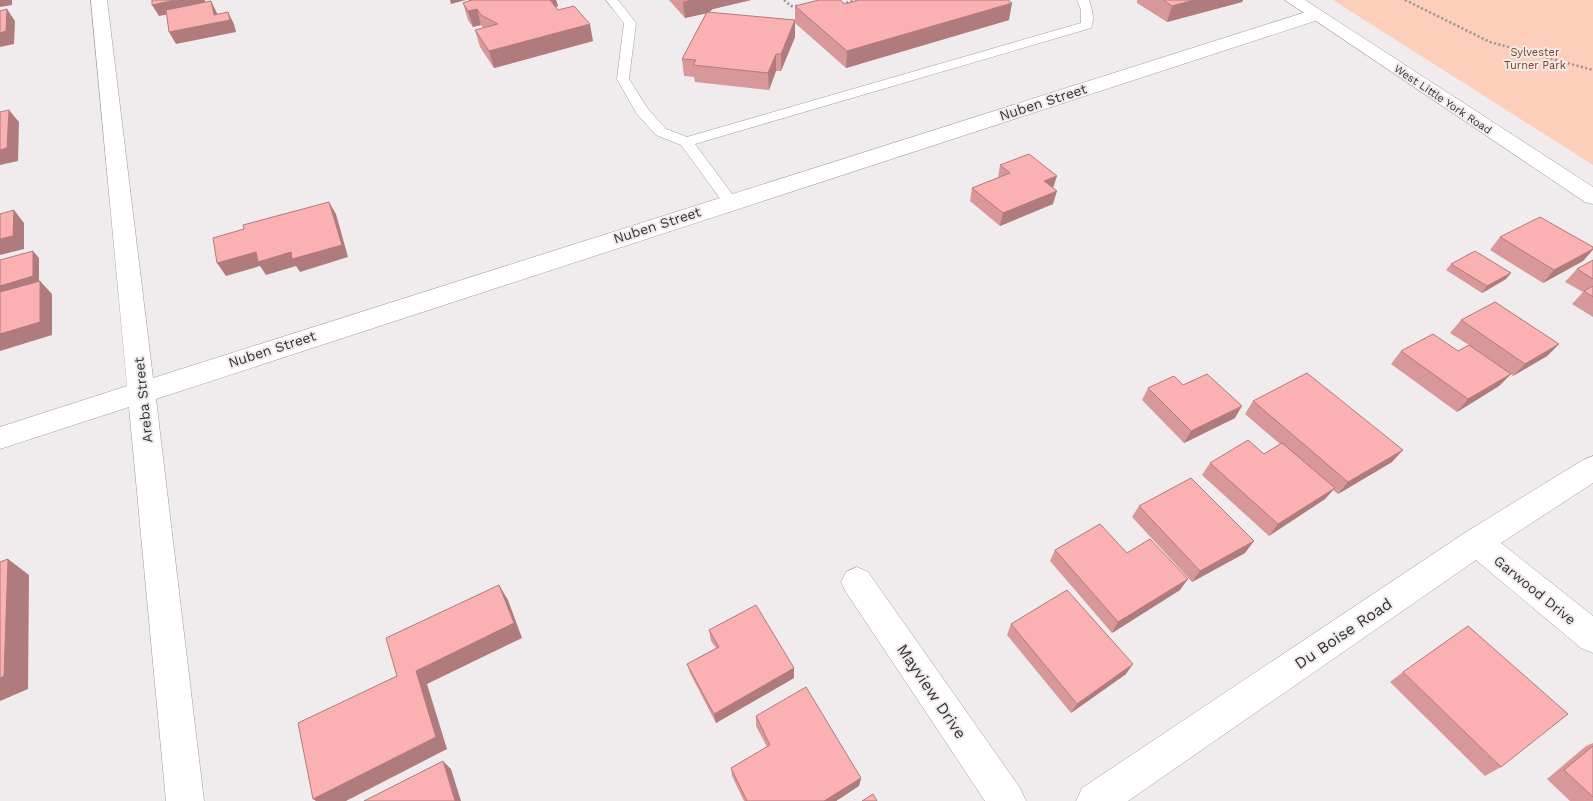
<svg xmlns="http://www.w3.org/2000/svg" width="1593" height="801" font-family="'Work Sans',sans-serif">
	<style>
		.green { fill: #fdceba }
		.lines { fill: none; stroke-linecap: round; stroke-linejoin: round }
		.service-casing { stroke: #a09c9d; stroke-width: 1 }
		.minor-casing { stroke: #a09c9d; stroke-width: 1 }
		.tertiary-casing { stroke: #a09c9d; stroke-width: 1 }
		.path { stroke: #999597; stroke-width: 2.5; stroke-dasharray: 2 2.5; stroke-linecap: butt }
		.service { fill: #fff; fill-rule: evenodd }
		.minor { fill: #fff; fill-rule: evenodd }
		.tertiary { fill: #fff; fill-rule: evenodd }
		.wall { fill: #d89799 }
		.shaded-wall { fill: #b07b7d }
		.building { fill: #fbb0b2; stroke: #b07b7d }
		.labels { text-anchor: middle; stroke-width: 4; stroke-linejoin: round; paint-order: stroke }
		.far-park-label { font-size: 11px; fill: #8b3c16; stroke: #f0ebed }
		.far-street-label { font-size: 11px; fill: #333232; stroke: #f0ebed }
		.street-label { font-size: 14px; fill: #333232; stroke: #f0ebed }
		.near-street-label { font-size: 16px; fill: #333232; stroke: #f0ebed }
	</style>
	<rect width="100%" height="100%" fill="#f0ebed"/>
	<path class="green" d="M1333,0h260v165z"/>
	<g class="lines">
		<g class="service-casing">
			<path id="service" d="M606,0h12l18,23 -7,56 19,30 18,20 21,8 394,-114v-13l-4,-10h12c3,9 6,19 2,28l-396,116 43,58 -8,5 -5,-2 -44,-60 -25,-10 -19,-21 -20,-35 7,-56z"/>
		</g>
		<g class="minor-casing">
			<path id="minor" d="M91,0h16l46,378 1156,-367h12l3,4 -3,4 -1165,380 48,402h-38l-37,-394 -129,42v-22l127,-41z
				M1593,456v27l-92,60 92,73v37l-12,-5 -105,-88 -348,241h-52l6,-13 384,-256 117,-72z
				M857,567l11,5 152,216 6,13h-41l-139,-209 -5,-10 5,-10z"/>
		</g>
		<g class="tertiary-casing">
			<path id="tertiary" d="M1285,0h20l288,187v17l-8,-2z"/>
		</g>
		<path class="path" d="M784,0l7,6h7
			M1405,0l85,42 103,28
			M842,4l14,-4"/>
		<use href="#service" class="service"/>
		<use href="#minor" class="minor"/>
		<use href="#tertiary" class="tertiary"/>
	</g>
	<path class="wall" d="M468,0h88l2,6 -2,1 2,3 35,31 -99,27 -14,-21 -5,-17 8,-2 -2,-3 -8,2 -5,-7 -5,-17 6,-2z
		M669,0h82l-38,9 -4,3 86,25 -14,34h-5l-7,19 -74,-8 -1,-5 -10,-1 -2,-17 24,-46 -21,5z
		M1137,0h106l-1,2 -75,20 -30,-19z
		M845,4l164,16 -163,48 -51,-45v-17z
		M1000,165l53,23v16l-53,22 -30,-25 2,-13 26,-10z
		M1500,237l93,10v3l-10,11 -40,22 -53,-33z
		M1593,260v57l-21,-13 11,-12 -18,-10 12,-13z
		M1451,264l60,9 -5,6 -24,14 -36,-23z
		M1461,320l98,24 -12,12 -34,20 -2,-2 -12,12 -42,26 -66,-48 10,-13h57l11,-6 -19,-12z
		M1183,385l52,33 -51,25 -42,-43 6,-12z
		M1253,401l139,61 -54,32 -5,-4 -8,9 -56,37 -67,-61 8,-12 54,-9 16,-10 -35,-30z
		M1139,506l106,47 -53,29 -60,-65z
		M1055,550l72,3 53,37 -68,43 -62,-72z
		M1011,624l115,50 -55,39 -64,-78z
		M709,630l85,38v10l-78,45 -26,-50 -3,-9 29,-16 -5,-7z
		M1403,672l98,95 -16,9 -95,-94z
		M756,716l105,62 -2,8 -23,15h-92l-12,-25 -1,-8 36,-21 -11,-21z
		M1593,743v58h-23l-23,-22 39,-33z"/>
	<path class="shaded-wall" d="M0,0h12v5l-12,2z
		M175,0h30l1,7 -47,9 -7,-11z
		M450,0h16l-15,4z
		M547,0h9l2,6 -9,4z
		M690,0h61l-38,9 -5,4 -23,5 -2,-16z
		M1194,0h49l-1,2 -75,20 5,-16z
		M211,1l6,12 2,9 9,-10 6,12 2,8 -60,12 -7,-12 45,-17z
		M1012,3l-3,17 -163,48 1,-17z
		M7,9l8,12 -1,23 -14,3v-14z
		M477,9l4,16 -8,2 -5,-16z
		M795,20v17l-14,34v-17z
		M590,24l3,17 -99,27 -5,-17z
		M776,54v17l-7,19 -1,-17z
		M9,110l10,12 -1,39 -18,4v-15z
		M1057,176l-4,12 -9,-7z
		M1057,191l-4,13 -53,22 3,-13z
		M329,202l7,12 12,43 -48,15 -4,-6 -30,9 -6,-9 -34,10 -9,-13z
		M14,210l10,13v26l-24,6v-16z
		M1593,249l-10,12 -40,22 11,-13z
		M33,251l6,7v25l-39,11v-8z
		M1511,273l-5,6 -24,14 5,-7z
		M40,281l12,13v41l-52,16v-17z
		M1559,344l-12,12 -34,20 12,-12z
		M1511,374l-12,12 -42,26 11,-13z
		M1242,406l-7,12 -51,25 7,-12z
		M1403,450l-11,12 -54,32 10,-12z
		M1335,488l-10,11 -56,37 9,-12z
		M1254,541l-9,12 -53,29 8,-11z
		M8,559l21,16 -1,114 -28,12v-23z
		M1188,579l-8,11 -68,43 6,-11z
		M499,585l9,15 14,38 -95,46 20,65 -101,52h-30l-3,-2 103,-128z
		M1133,664l-7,10 -55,39 6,-9z
		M794,668v10l-78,45 -2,-9z
		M443,761l8,8 10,32h-6z
		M861,778l-2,8 -23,15h-12z"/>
	<path class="building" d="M152,0h23l-23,5z
		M472,0h78l8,10 16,-4 16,18 -101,27 -14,-21 23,-6 -17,-9 -4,-6 -9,2 -5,-8z
		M819,0h21l5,4 14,-4h149l4,3 -165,48 -52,-45z
		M1163,0h31l-22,6z
		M211,1l3,14 14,-3 2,8 -61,12 -3,-22z
		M7,9l-1,22 -6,2v-22z
		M707,12l88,8 -14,34h-5l-8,19 -75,-8 3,-5 -14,-1z
		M9,110l-2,38 -7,2v-38z
		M1029,154l28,22 -13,5 13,10 -54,22 -31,-25 38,-15 -10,-8z
		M329,202l13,43 -50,14 -1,-7 -33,10 -2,-10 -39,11 -4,-25 31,-9 -1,-4z
		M14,210l-1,26 -13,3v-25z
		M1540,217l53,30v2l-39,21 -54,-33z
		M33,251v25l-33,10v-26z
		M1475,251l36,22 -24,13 -36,-22z
		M1593,260v19l-16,-10z
		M40,281v41l-40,12v-42z
		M1593,286v11l-9,-6z
		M1495,302l64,42 -34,20 -64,-44z
		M1433,334l25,17 11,-6 42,29 -43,25 -67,-48z
		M1307,373l96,77 -55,32 -95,-81z
		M1207,374l35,32 -51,25 -43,-43 26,-12 9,9z
		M1248,440l16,14 18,-11 53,45 -57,36 -68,-61z
		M1191,478l63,63 -54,30 -61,-65z
		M1100,524l27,29 23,-14 38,40 -70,43 -63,-72z
		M8,559l-4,117 -4,2v-116z
		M499,585l15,38 -98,48 20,66 -123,62 -15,-76 99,-47 -11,-38z
		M1067,590l66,74 -56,40 -66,-80z
		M756,605l38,63 -80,46 -27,-50 32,-17 -10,-17z
		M1468,626l100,88 -67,53 -98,-95z
		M806,687l55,91 -37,23h-77l-16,-33 39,-23 -14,-29z
		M1593,746v51l-29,-27z
		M443,761l12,40h-91z
		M873,794l4,7h-15z"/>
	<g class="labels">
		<g class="far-park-label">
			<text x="1535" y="56">Sylvester<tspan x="1535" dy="13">Turner Park</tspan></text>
		</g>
		<g class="far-street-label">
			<text transform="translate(1443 99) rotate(34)" y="4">West Little York Road</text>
		</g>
		<g class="street-label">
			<text transform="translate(1043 102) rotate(-18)" y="5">Nuben Street</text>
			<text transform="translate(657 225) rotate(-18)" y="5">Nuben Street</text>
			<text transform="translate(272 349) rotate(-18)" y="5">Nuben Street</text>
			<text transform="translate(143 400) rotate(-96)" y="5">Areba Street</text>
			<text transform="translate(1535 590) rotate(39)" y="5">Garwood Drive</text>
		</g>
		<g class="near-street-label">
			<text transform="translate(1343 633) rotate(-34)" y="6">Du Boise Road</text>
			<text transform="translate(932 691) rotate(56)" y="6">Mayview Drive</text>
		</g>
	</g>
</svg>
